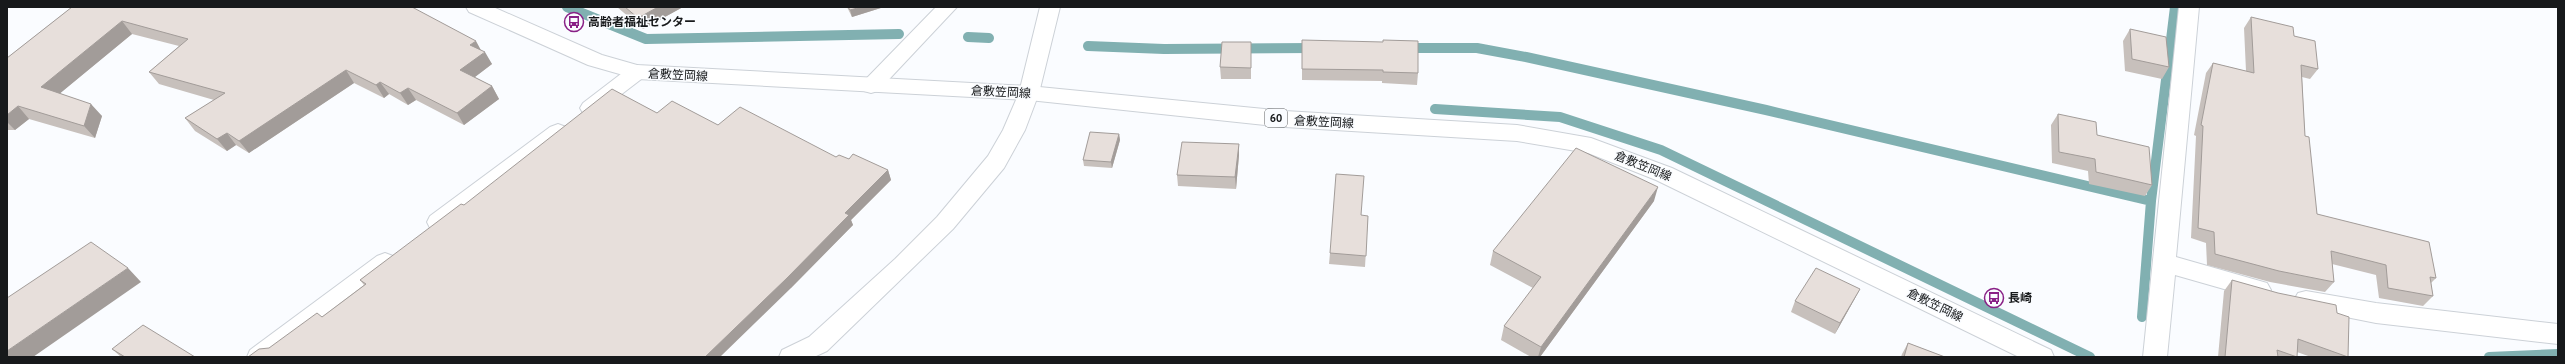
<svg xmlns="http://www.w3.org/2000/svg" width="2565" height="364" font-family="'PT Sans','Noto Sans JP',sans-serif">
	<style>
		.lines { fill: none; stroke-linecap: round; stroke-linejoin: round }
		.stream { stroke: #81b0b1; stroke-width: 10 }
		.minor-casing { stroke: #ccd1d7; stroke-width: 2 }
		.tertiary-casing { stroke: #ccd1d7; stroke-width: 2 }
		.primary-casing { stroke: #ccd1d7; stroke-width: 2 }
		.minor { fill: #fff; fill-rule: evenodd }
		.tertiary { fill: #fff; fill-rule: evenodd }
		.primary { fill: #fff; fill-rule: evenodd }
		.wall { fill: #c7c0bc }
		.shaded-wall { fill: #a29c99 }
		.building { fill: #e7dfdb; stroke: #a29c99 }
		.labels { text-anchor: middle; stroke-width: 3; stroke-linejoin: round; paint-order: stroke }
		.shield { fill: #fafcff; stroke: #5b5d5f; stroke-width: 1 }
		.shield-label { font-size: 11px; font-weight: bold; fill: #17191b }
		.poi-label { font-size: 12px; font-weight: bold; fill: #17191b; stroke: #fafcff; text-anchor: start }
		.street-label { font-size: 12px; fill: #17191b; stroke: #fafcff }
	</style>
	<rect width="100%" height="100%" fill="#fafcff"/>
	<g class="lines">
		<path class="stream" d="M567,7l79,32 253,-5
			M968,37l21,1
			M1088,46l76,3 151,-1
			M1405,48h72l49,9 240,53 385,91
			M1435,109l125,8 101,33 429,207
			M2142,317l9,-116 24,-194
			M2489,357l69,-3"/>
		<g class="minor-casing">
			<path id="minor" d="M936,7h21l-79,84 -7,2 -7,-2 -3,-5 3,-5z
				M2179,7h20l-23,250 91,26 4,7 -4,7 -8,2 -84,-24 -8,82h-24z
				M637,65l7,2 3,5 -3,5 -47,36 -7,2 -7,-2 -3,-5 3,-5 47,-36z
				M558,124l8,3 3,5 -3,5 -120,91 -8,3 -8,-3 -3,-6 3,-6 120,-89z
				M385,253l8,3 4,6 -4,6 -116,89h-30l3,-7 127,-94z
				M2306,291l70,12 182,21v20l-182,-21 -70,-14 -8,-2 -4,-7 4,-7z"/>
		</g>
		<g class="tertiary-casing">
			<path id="tertiary" d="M1040,7h20l-21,86 -14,37 -21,38 -51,61 -126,122 -13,6h-35l3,-7 27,-13 86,-78 42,-42 51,-61 15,-26 16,-37z"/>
		</g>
		<g class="primary-casing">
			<path id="primary" d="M466,7h27l109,48 35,10 392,21 256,25 232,14 74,13 81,30 379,182 3,7h-35l-363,-177 -68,-27 -71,-12 -232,-14 -256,-27 -392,-21 -49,-14 -119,-53z"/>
		</g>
		<use href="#minor" class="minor"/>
		<use href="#tertiary" class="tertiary"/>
		<use href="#primary" class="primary"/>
	</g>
	<path class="wall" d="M72,7l409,43 11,14 -17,13 17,9 7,13 -35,26 -48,-25 -8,5 -19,-11 -5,4 -30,-15 -105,70 -13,-8 -9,6 -32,-20 -10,-13 29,-18 -55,-16 -10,-12 30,-26 -47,-12 -72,59 42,23 -7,22 -66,-19 -14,11h-8v-72z
		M617,7h66l-40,22z
		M847,7h37l-32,10z
		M2251,17l43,19 24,33 -8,10 -8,-2 3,59 12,78 119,64 -5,5 2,13 -10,10 -44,-8 -3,-23 -44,-11 2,18 -9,10 -55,-10 -63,-17 -1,-22 -15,-5 5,-102 -2,-1 12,-62 7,-10 33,8 -2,-43z
		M2130,29l39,38 -7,12 -37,-8 -2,-30z
		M1302,40l116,33 -1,12 -35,-2v-2l-80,-1z
		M1251,42v37h-30l-1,-12z
		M657,113l61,12 118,32 13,2 39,11 3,10 -40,40 2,5 -62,63 -522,60 53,-31 42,-32 -4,-5 104,-75z
		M2058,114l39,21 55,50 -7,11 -56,-12 -1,-13 -36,-8 -1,-38z
		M1119,134l1,6 -8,28 -28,-2 -1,-6z
		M1239,144v11l-3,34 -58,-3 -1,-11z
		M1654,201l-114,156h-9l-30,-17 3,-14 29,-38 -43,-23 3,-14z
		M1368,216l-3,51 -36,-3 1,-11z
		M2232,280l105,33 11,44h-37l-14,-5v5h-79l6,-66z
		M1860,289l-6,11 -19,34 -44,-22 4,-11z
		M1908,343l37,14h-44l1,-3z
		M112,349l83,8h-74z"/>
	<path class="shaded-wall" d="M658,7h25l-40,22 -5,-11z
		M861,7h23l-32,10 -2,-7z
		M122,21l10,13 -80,66 -11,-13z
		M476,41l7,13 2,-2 7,12 -25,19 -7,-13 10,-25z
		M346,70l8,13 -105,70 -10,-12z
		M380,82l9,12 -5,4 -8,-13z
		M492,86l7,13 -35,26 -7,-12z
		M408,88l8,12 -8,5 -8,-12z
		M91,104l11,12 -7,22 -11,-12z
		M18,106l11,13 -14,11 -8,-8v-7z
		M227,133l9,12 -9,6 -10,-12z
		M1119,134l1,6 -8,28 -1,-6z
		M1239,144v11l-3,34 -1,-12z
		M888,170l3,10 -40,40 2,5 -62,63 -71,69h-15l140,-144z
		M1658,187l-4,14 -114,156h-2l3,-10z
		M128,268l13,14 -108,75h-26v-6z
		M1860,289l-6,11 -19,34 5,-11z"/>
	<path class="building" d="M72,7h340l64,34 -6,4 15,7 -25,18 32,16 -35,27 -49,-25 -8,5 -20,-11 -4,3 -30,-15 -107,71 -12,-8 -10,6 -32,-21 40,-25 -76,-21 39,-33 -66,-18 -81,66 50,17 -7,22 -66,-20 -11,9v-57z
		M625,7h33l-20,11z
		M848,7h13l-11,3z
		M2251,17l42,10 1,9 21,5 3,28 -17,-4 4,71 4,1 8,77 112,28 7,36 -6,-1 3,19 -45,-8 -2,-23 -55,-14 3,31 -55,-11 -64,-17 -1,-22 -16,-4 5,-102 -2,-1 12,-62 41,10z
		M2130,29l36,8 3,30 -37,-8z
		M1302,40l81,2v-2l35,1v32l-35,-1v-2l-81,-1z
		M1222,42h29v26l-31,-1z
		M612,89l45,24 15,-12 46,24 22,-18 96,50 3,-2 10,4 4,-5 35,16 -43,43 4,2 -62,63 -82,79h-457l11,-8 10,-1 48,-35 5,4 44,-33 -6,-4 101,-76 3,1z
		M2058,114l38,8 1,13 52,12 3,38 -56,-13 -1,-13 -36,-7z
		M1090,132l29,2 -8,28 -28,-2z
		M1182,142l57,2 -4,33 -58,-2z
		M1576,148l82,39 -117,160 -37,-21 37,-49 -48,-26z
		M1336,174l28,2 -3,39 7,1 -2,40 -36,-3z
		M91,242l37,26 -121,83v-53z
		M1816,268l44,21 -20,34 -45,-22z
		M2232,280l46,13 58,12 1,8 12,4 -1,40 -50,-18 -1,18 -20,-7 1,7h-53z
		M143,325l52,32h-70l-13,-8z
		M1908,343l37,14h-41z"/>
	<defs>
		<g id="bus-ring" transform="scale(1)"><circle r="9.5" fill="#fafcff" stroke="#892086" stroke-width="1.5"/><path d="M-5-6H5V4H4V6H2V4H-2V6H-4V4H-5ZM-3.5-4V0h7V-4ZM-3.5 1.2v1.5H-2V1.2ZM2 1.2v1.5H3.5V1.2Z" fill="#892086"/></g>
	</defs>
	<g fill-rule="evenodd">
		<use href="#bus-ring" x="574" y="22"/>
		<use href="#bus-ring" x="1994" y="298"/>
	</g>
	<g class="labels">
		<rect class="shield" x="1265" y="109" width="22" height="18" rx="3"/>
		<g class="shield-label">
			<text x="1276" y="122">60</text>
		</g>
		<g class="poi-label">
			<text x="588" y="26">高齢者福祉センター</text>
			<text x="2008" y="302">長崎</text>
		</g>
		<g class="street-label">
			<text transform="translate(678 75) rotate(3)" y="4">倉敷笠岡線</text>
			<text transform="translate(1001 92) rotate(3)" y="4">倉敷笠岡線</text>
			<text transform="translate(1324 122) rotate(3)" y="4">倉敷笠岡線</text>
			<text transform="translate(1643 166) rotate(22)" y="4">倉敷笠岡線</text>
			<text transform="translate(1935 305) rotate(26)" y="4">倉敷笠岡線</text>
		</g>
	</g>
	<rect width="2565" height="364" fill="none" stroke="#17191b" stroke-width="16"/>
</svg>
